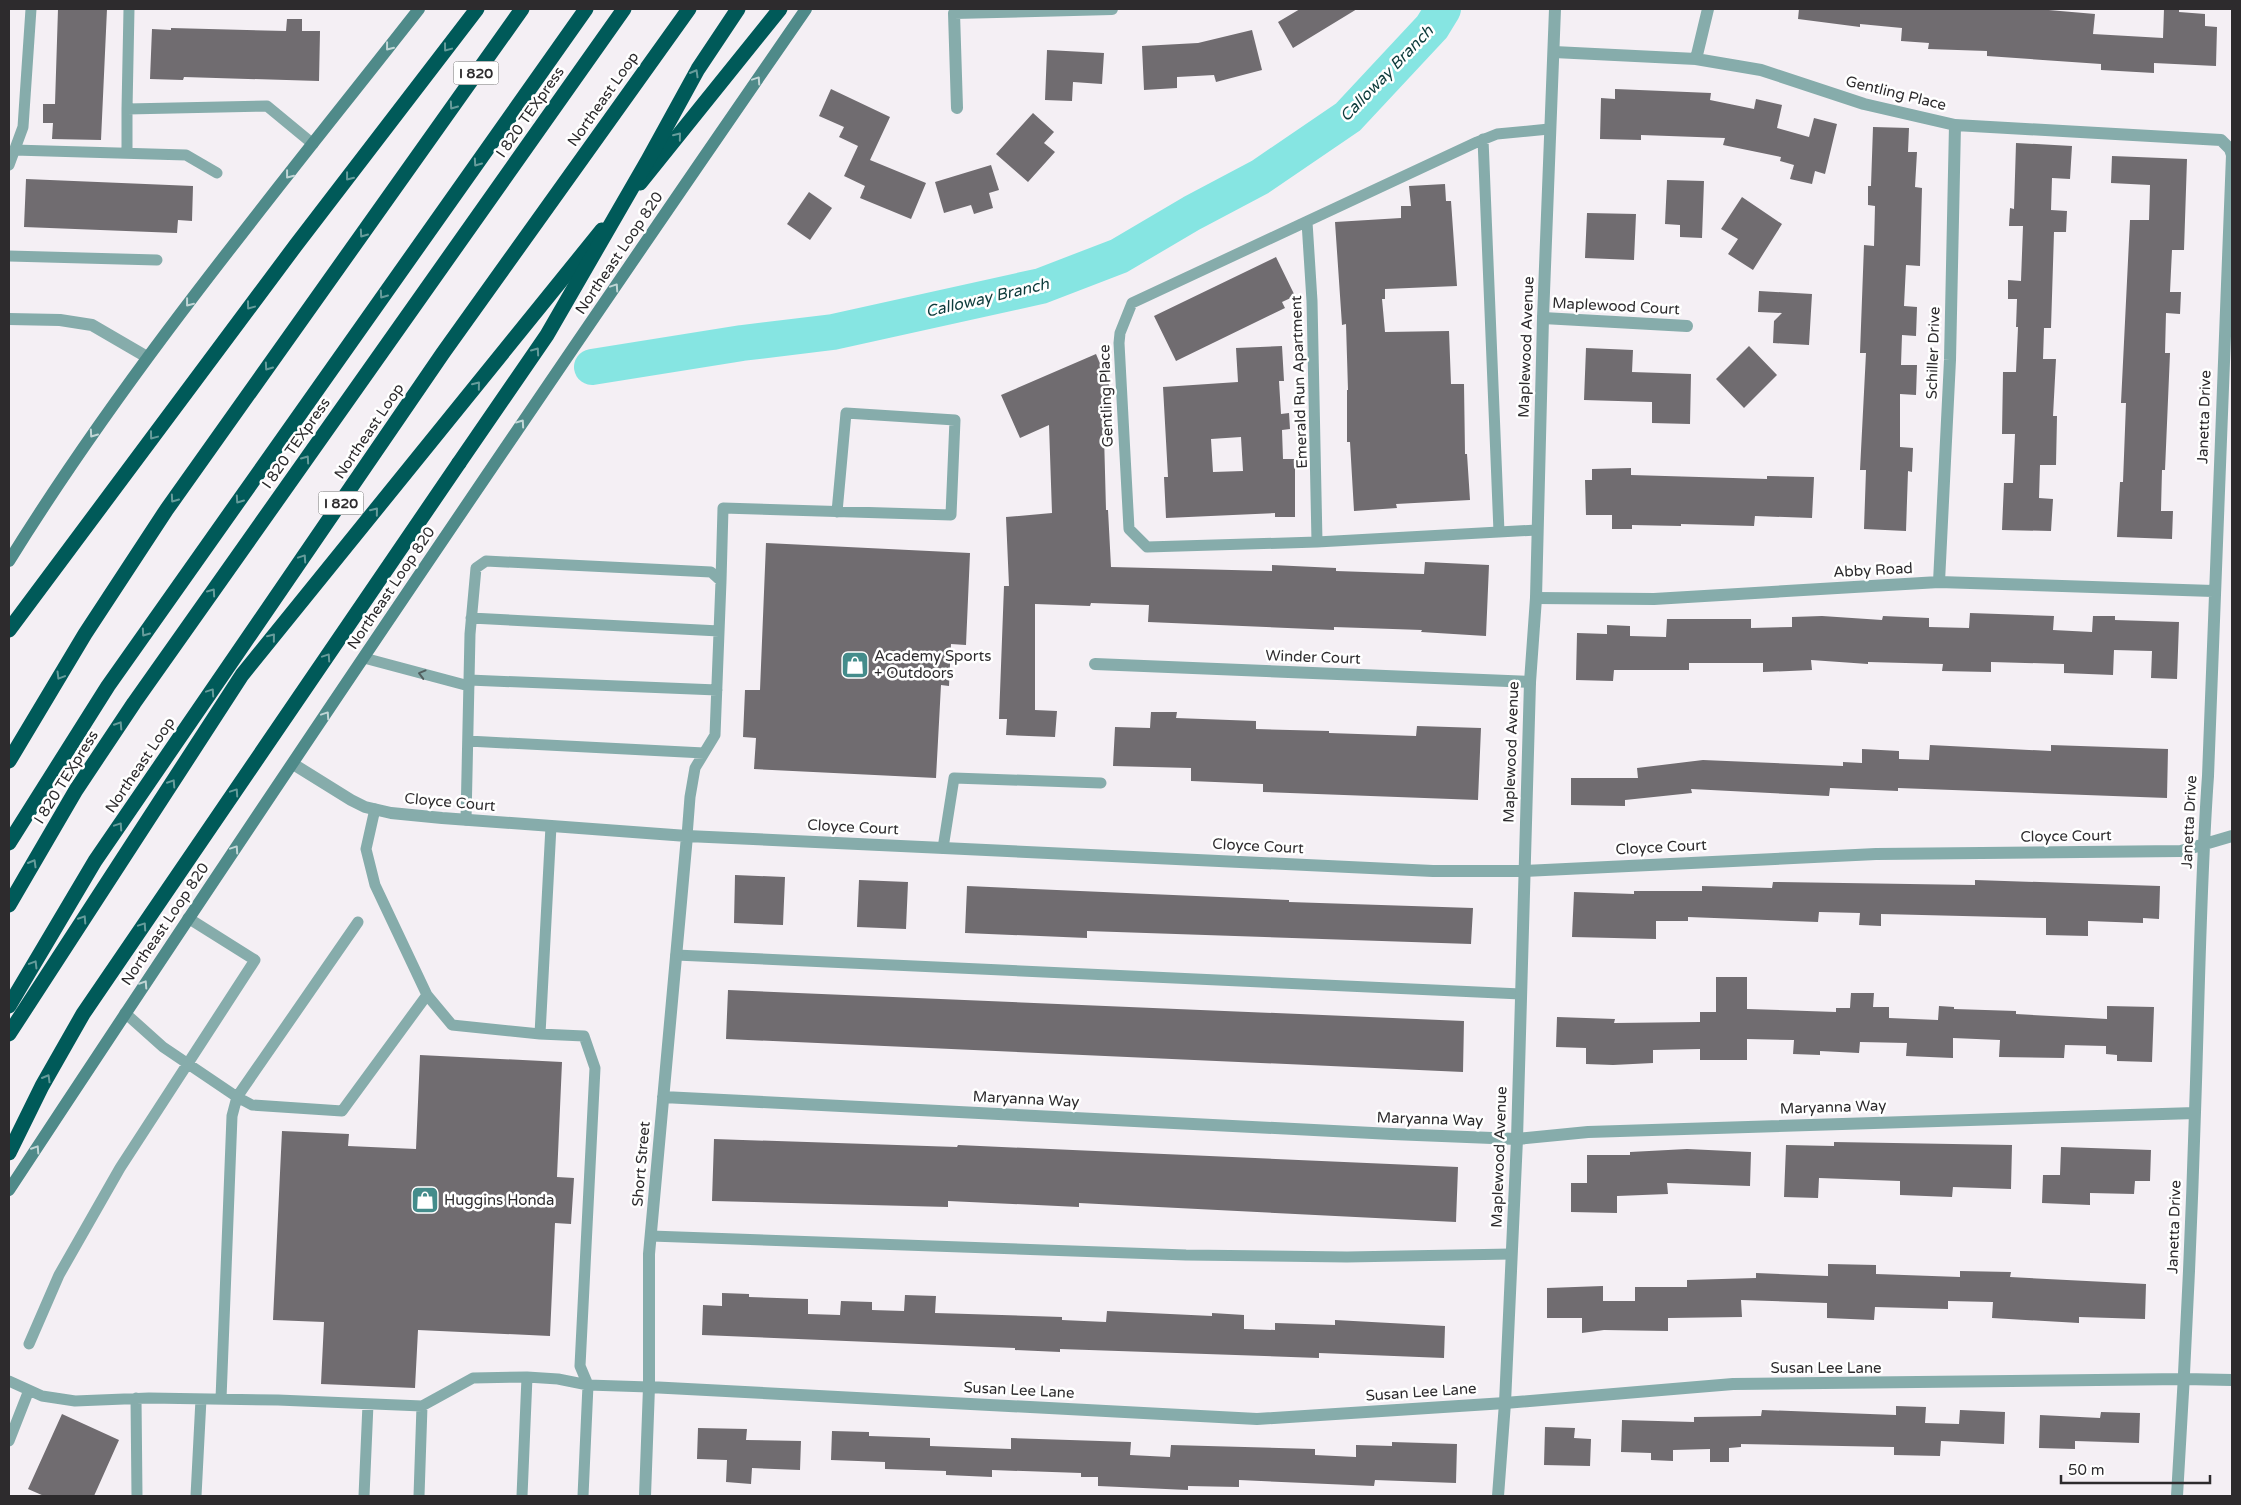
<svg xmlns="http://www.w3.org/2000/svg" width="2241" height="1505" font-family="'Varela Round',sans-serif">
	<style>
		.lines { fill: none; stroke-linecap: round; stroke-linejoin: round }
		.river { stroke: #86e5e2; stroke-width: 36 }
		.building { fill: #706c70; fill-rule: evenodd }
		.service { stroke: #86acab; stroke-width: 11 }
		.minor { stroke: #86acab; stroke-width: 12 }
		.tertiary { stroke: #86acab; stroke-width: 12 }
		.secondary { stroke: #4f8a89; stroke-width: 12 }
		.motorway { stroke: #005a59; stroke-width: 15 }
		.motorway-bridge { stroke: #005a59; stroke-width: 15 }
		.oneway { stroke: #c1d6d6 }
		.oneway2 { stroke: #669c9b }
		.oneway3 { stroke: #515f5f }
		.labels { text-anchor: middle; stroke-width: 5; stroke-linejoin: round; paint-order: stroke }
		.shield { fill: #fff; stroke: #6c6b6c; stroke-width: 1 }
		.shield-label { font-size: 14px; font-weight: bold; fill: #2d2b2d }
		.street-label { font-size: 15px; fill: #2d2b2d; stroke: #fff }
		.poi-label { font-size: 15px; fill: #2d2b2d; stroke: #fff; text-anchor: start }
		.water-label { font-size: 16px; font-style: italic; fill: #0d3b3b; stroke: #fff }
	</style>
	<rect width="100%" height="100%" fill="#f4eff4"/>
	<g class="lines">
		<path class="river" d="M592,367l150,-24 91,-11 208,-46 78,-30 73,-43 68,-36 88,-60 84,-90 11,-18"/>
	</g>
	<path class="building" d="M58,9h49l-6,131 -49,-1 1,-16h-10v-19h12z
		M1300,9h57l-64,39 -15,-26z
		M1799,9h238l58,5 -2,20 70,4 1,-29h15v3l26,2v12l12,1 -1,39 -62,-3v10l-53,-3v-6l-114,-8v-5l-59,-2 1,-6 -28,-2 1,-13 -42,-4v3l-62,-8z
		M287,19h15v12h18l-1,50 -135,-4 -1,3 -33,-1 2,-50 19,1v-2l115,3z
		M1252,30l10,40 -46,12 -2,-7 -37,2v11l-33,2 -2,-44 56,-3z
		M1047,50l57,3 -2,31 -29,-2 -1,19 -27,-1z
		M831,89l59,28 -20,43 56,23 -15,36 -51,-21 5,-12 -21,-10 14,-30 -19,-9 5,-10 -25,-11z
		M1615,89l96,4 -1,7 44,9 2,-10 26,6 -5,23 32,9 5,-19 23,6 -12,50 -10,-3 -3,13 -22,-5 4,-14 -14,-4 1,-4 -58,-12 2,-7 -84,-3v5l-41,-1 1,-41 14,1z
		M1033,113l21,19 -10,11 11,9 -27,30 -32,-28z
		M1873,127l36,1 -1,24h9l-2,35 7,1 -2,78 -14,-1 -2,41 13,1 -1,29 -14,-1 -1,30h16l-1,30 -16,-1v53l13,1 -1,24 -4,-1 -2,60 -42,-2 2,-59h-6l6,-117h-6l4,-108 10,1 1,-40 -7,-1v-19h3z
		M2016,143l56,3 -2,33 -18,-1 -1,32 16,1 -1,21h-12l-3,96h-7l-1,31h13l-3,57h4l-1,49h-16l-1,33 14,1 -2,32 -49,-1 2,-47h9l2,-49h-13l1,-62h13l2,-45h-2l1,-28h-9v-19l13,1 2,-55h-14l1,-18 4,1z
		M2112,156l75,3 -3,91h-12l-2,42h11l-1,22 -14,-1 -1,40h5l-5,117h-3l-1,41h12l-1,28 -55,-2 3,-55h3l3,-79h-5l9,-183h19l1,-35 -39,-2z
		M991,165l8,25 -10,3 4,15 -19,6 -3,-9 -27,8 -9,-31z
		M26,179l167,7 -1,35 -14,-1 -1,13 -153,-6z
		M1667,180l37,1 -2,57 -22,-1v-12l-15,-1z
		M1445,184l1,17h5l6,85 -72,3v10h-3l3,33 64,-1 2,53h13l1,70h2l3,46 -74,4 1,4 -43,3 -4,-69h-3v-52h1l-2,-66 -4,1 -7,-103 66,-4v-12h10l-2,-20z
		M809,192l23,16 -22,32 -23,-16z
		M1742,197l40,27 -29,46 -25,-16 10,-15 -17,-10z
		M1587,213l49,1 -2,46 -49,-2z
		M1276,257l19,39 -13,6 3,6 -109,53 -22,-45z
		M1759,291l53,3 -3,51 -36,-2 1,-22 8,-8 -24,-1z
		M1282,346l2,35h-5l2,33 8,-1 1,16 -8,1 1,29h12v58h-20v-4l-109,5 -2,-41h4l-5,-90 75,-5 -2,-34zM1241,437l2,34 -30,1 -2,-33z
		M1749,346l28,29 -33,33 -28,-29z
		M1586,348l47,2 -1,22 59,2 -1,50 -38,-1v-21l-68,-2z
		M1096,354l16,38 -9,5 3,113h2l3,57 161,4v-6l64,3v3l88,3 1,-12 64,3 -3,71 -65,-4 1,-2 -88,-3v3l-186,-8 1,-17 -58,-2 -1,3 -55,-2v106l22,1 -2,26 -49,-2 1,-16h-8l5,-133h5l-3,-69 46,-4 -3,-88 -29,13 -19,-43z
		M1631,468v7l136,4v-3l47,1 -2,41 -57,-2 -1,10 -73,-2v2l-49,-1v4h-20v-14h-26l-1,-35h7v-11z
		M766,543l204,10 -4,92 -15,-1 -2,42 -8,-1 -5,93 -182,-9 2,-31 -13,-1 2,-47h15z
		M1970,613l84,3 -1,14 39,2 1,-16h22v4l64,2 -2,57 -26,-1 1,-27 -38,-1 -1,25 -49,-2v-9l-73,-2v10l-49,-1 1,-7 -75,-2v2l-57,-4 1,10 -49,2v-9h-74v7h-75l-1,11 -37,-1 1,-47 30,1v-9l23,1v10l36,1 1,-18h84v9l41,-1v-10l30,-1 60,4 1,-4 46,2v9l40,1z
		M1151,712h26l-1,6 80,3v8l73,2v2l87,3 1,-10 64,2 -3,72 -215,-8v-8l-72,-3v-13l-78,-2 2,-39 35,1z
		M1930,745l121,6v-6l117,4 -1,49 -269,-10v3l-68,-3 -1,8 -138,-7 1,4 -67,7v6l-54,-1v-27h67l-1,-10 66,-8 140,6v-4l19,1v-14l37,2v8l30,1z
		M735,875l50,2 -2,48 -49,-2z
		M859,880l49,2 -2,47 -49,-2z
		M1975,880l185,6 -1,33 -16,-1v5l-55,-2v15l-42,-1v-17l-165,-4v12l-22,-1 1,-12 -41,-1 -1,10 -130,-5v4h-32v18l-84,-2 2,-45 60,2v-3h68v-5l70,2 1,-6 202,3z
		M967,886l322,14v2l184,6 -2,36 -384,-13v7l-122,-5z
		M1716,977h31v32l89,3v-4h14l1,-15h23l-1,14h16v11l49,2 1,-14 15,1v2l62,2v3l91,5v-13l47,1 -2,55 -35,-1v-6l-11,-1v-8l-41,-1 -1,13 -65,-1 1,-17 -47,-2v20l-47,-2 1,-13 -47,-1 -1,11 -39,-2v4l-27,-1 1,-14 -47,-1v21h-47v-11l-47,1v13l-40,2 -27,-1v-16l-30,-1 1,-30 58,2 -1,4 86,-1v-10h16z
		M728,990l736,31 -1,51 -737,-33z
		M420,1055l142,7 -5,115 17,1 -3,46 -16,-1 -5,113 -132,-6 -3,58 -94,-4 3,-62 -51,-2 9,-189 67,3 -1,12 68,3z
		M714,1139l243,8 1,-2 500,22 -2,55 -377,-19v4l-131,-6v6l-236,-6z
		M1834,1142l178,3 -1,44 -58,-2 -1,10 -52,-2v-14l-81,-3 -1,20 -34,-1 2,-52 48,1z
		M2061,1147l90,3 -1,31h-15l-1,13 -44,-1v12l-48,-2 1,-28h17z
		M1687,1149l64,3 -1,34 -83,-3 1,11 -51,2v17l-46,-1v-29h16v-28h43v-3z
		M1828,1264l48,1v9l84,3v-6l51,1 -1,5 136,7 -1,35 -66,-2v6l-87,-5 1,-16 -45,-1v8l-73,-2 -1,13 -47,-2v-15l-86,-3 1,17 -74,1v13l-64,-1 -22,3v-15h-35v-30l56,-2v15h32v-14h52v-7l69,-2v-5l72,3z
		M722,1293l27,1v3l59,2v15l32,1 1,-14 31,1v8l32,1 1,-16 31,1 -1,17 127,4v3l44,2 1,-11 105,5v-3l32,2v14l31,1v-7l60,2v-5l110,6 -1,32 -125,-5v5l-259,-9v3l-45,-2v-2l-313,-13 1,-30 19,1z
		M1896,1406l30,1 -1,16 34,1 1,-14 45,2 -1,32 -63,-3 -1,15 -46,-1v-8l-153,-3v3l-12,1v14h-19v-13l-37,1v11l-22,-1v-7l-30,-1 1,-32 72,2v-5l67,-1 1,-6 134,5z
		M2101,1412l39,1 -1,30 -64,-2v8l-36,-1 1,-33 60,3z
		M62,1414l57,26 -25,56h-50l-16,-7z
		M1545,1427l30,1 -1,10 17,1 -1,27 -46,-1z
		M698,1428l49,1 -1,11 55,1 -1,29 -48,-2 -1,16 -25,-2 1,-22 -30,-1z
		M832,1431l37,1v4l61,2v8l81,3v-11l120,4 -1,13 40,2 1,-12 144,4v6l41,2v-12l36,1v-4l65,2 -1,39 -81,-3 -1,6 -135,-6v7l-51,-1v4l-90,-4v-9h-17v-4l-89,-3v7l-46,-2v-4l-61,-2v-7l-54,-2z"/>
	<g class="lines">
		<path class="service" d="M129,9l-2,100 140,-3 46,38
			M1483,139l16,393
			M14,150l172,5 31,18
			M127,153v-44
			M9,165l14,-38 8,-118
			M1307,222l5,79 5,241
			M9,256l148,4
			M1537,530l-220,12 -170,5 -18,-18 -10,-186 1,-10 12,-30 345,-161 20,-8 52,-5
			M721,581l2,-73 228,7 4,-95 -109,-7 -9,99
			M471,618l248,13
			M364,658l105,28
			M469,680l248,10
			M468,741l236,12
			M466,820l4,-186 6,-66 10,-7 225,11 10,9 -6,154 -20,33 -5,29 -3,39
			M551,826l-11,208 44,2 11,32 -15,298 8,19 -5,111
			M943,848l11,-70 147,5
			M676,955l845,39
			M427,995l25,30 88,9
			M125,1013l38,34 74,50 15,8 90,6 85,-116 -52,-110 -9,-36 9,-40
			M651,1236l535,19 161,2 164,-3
			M29,1344l30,-69 61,-107 135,-208 -67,-42
			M9,1381l33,15 33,5 74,-3 129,2 144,6 51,-28 54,-1 31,2 30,6 61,2
			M136,1398l1,98
			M221,1399l11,-283 5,-19 121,-175
			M9,1441l20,-51
			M196,1496l5,-97
			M364,1496l4,-92
			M419,1496l3,-90
			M522,1496l5,-119"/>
		<path class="minor" d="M1554,52l142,7 65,11 103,34 91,21 266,15 9,9 2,6 -24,621c-8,112 -9,224 -13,336 -4,128 -10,256 -18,384
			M1696,59l12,-50
			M957,108l-3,-95 158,-4
			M1543,318l144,8
			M9,319l51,1 32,5 55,32
			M1939,582l11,-222 5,-235
			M1536,598l118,1 285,-17 274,9
			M1095,664l435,18
			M293,764l58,36 14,7 26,6 51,5 245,18 746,35h91l352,-17 305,-3 51,-15
			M663,1097l729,37 125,5 71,-7 607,-19
			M649,1387l608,32 248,-16 228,-19 451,-5 48,1
			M645,1496l4,-109v-133l38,-418"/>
		<path class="tertiary" d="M1498,1496l7,-93 12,-264 13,-457 6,-84 7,-280 12,-309"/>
		<path class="secondary" d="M9,561c121,-195 269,-372 410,-552
			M9,1190c261,-397 527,-790 797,-1181"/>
		<path class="motorway" d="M640,183l140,-174
			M9,630l287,-385 181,-236
			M9,761l76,-127 82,-125 355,-500
			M9,843l99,-157 478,-677
			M9,905l67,-115 58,-87 490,-694
			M9,1006l86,-145 348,-508 246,-344
			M9,1034l233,-359 360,-445
			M9,1153l33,-67 41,-72 376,-551"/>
		<path class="motorway-bridge" d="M459,463l88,-128 101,-175 50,-91 40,-60"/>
	</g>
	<defs><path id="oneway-chevron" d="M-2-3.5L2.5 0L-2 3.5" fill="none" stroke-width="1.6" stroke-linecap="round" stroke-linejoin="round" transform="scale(1.25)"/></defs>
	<g class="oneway">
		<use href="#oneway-chevron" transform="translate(389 47) rotate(128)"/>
		<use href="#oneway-chevron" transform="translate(757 80) rotate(-56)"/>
		<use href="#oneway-chevron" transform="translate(289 175) rotate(128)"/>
		<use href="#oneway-chevron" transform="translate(615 287) rotate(-56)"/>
		<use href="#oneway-chevron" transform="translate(189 303) rotate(128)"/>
		<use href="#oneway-chevron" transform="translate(521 423) rotate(-55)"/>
		<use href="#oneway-chevron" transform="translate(93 434) rotate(125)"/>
		<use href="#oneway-chevron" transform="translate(326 715) rotate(-56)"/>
		<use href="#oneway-chevron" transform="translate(235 849) rotate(-56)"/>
		<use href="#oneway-chevron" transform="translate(144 984) rotate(-57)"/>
		<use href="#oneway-chevron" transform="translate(36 1149) rotate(-57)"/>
	</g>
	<g class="oneway2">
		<use href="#oneway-chevron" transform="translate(447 48) rotate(127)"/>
		<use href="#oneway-chevron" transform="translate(695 73) rotate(-60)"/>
		<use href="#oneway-chevron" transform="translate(453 106) rotate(125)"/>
		<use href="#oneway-chevron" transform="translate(678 136) rotate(-51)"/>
		<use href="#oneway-chevron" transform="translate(477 163) rotate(125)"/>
		<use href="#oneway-chevron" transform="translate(349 177) rotate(128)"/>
		<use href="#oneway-chevron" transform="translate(363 234) rotate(125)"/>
		<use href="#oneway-chevron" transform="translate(383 295) rotate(125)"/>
		<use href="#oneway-chevron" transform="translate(250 306) rotate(127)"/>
		<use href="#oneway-chevron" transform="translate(536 351) rotate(-55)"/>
		<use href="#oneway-chevron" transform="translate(268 367) rotate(125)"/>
		<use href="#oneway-chevron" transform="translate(477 385) rotate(-51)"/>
		<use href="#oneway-chevron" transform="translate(153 436) rotate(127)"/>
		<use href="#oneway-chevron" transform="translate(306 459) rotate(-55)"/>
		<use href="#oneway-chevron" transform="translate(174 499) rotate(125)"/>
		<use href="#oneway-chevron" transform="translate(239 500) rotate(125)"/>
		<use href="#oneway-chevron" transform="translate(375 511) rotate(-51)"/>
		<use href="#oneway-chevron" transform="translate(303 558) rotate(-56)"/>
		<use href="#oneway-chevron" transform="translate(212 592) rotate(-55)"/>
		<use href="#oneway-chevron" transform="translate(145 633) rotate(125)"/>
		<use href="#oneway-chevron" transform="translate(272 637) rotate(-51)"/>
		<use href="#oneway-chevron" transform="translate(327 657) rotate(-56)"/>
		<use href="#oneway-chevron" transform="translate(60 676) rotate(121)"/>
		<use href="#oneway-chevron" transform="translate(211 692) rotate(-56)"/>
		<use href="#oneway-chevron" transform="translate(119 725) rotate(-57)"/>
		<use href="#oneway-chevron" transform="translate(172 783) rotate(-57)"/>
		<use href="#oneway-chevron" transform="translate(235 792) rotate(-56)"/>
		<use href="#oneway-chevron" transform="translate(119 826) rotate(-56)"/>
		<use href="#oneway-chevron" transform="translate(33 863) rotate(-60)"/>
		<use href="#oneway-chevron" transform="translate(83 919) rotate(-57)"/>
		<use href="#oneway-chevron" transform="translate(143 926) rotate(-56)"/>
		<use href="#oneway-chevron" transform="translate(34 964) rotate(-59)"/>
		<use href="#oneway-chevron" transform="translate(47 1078) rotate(-60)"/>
	</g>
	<use class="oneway3" href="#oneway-chevron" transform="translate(422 674) rotate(-165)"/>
	<defs>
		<g id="shop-square" transform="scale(1.4375)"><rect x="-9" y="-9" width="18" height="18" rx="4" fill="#448c8b" stroke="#fff"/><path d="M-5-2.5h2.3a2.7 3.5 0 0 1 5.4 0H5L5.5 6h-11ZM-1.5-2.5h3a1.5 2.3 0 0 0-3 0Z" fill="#fff"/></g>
	</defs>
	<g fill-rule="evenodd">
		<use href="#shop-square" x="855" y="665"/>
		<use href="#shop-square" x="425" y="1200"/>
	</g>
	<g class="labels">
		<g class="shield">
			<rect x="453.5" y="61.5" width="45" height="23" rx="4"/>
			<rect x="318.5" y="491.5" width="45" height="23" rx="4"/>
		</g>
		<g class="shield-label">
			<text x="476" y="78">I 820</text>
			<text x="341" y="508">I 820</text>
		</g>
		<g class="street-label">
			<text transform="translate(1896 93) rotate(14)" y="5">Gentling Place</text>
			<text transform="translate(603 99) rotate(-55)" y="5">Northeast Loop</text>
			<text transform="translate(530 112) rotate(-55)" y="5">I 820 TEXpress</text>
			<text transform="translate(619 253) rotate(-56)" y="5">Northeast Loop 820</text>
			<text transform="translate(1616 306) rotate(3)" y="5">Maplewood Court</text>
			<text transform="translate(1526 347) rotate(-88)" y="5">Maplewood Avenue</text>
			<text transform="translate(1933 353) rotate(-88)" y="5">Schiller Drive</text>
			<text transform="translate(1299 382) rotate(-92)" y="5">Emerald Run Apartment</text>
			<text transform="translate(1106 396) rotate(-92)" y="5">Gentling Place</text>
			<text transform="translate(2204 417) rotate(-88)" y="5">Janetta Drive</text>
			<text transform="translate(369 431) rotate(-56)" y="5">Northeast Loop</text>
			<text transform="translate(296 443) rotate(-55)" y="5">I 820 TEXpress</text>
			<text transform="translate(1873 570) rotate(-3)" y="5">Abby Road</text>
			<text transform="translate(391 588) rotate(-56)" y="5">Northeast Loop 820</text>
			<text transform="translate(1313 657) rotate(2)" y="5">Winder Court</text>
			<text transform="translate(1511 752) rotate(-88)" y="5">Maplewood Avenue</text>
			<text transform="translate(140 765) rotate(-56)" y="5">Northeast Loop</text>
			<text transform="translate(66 777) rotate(-58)" y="5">I 820 TEXpress</text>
			<text transform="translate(450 802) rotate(5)" y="5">Cloyce Court</text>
			<text transform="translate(2189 822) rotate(-87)" y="5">Janetta Drive</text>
			<text transform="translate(853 827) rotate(3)" y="5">Cloyce Court</text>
			<text transform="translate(2066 836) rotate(-1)" y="5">Cloyce Court</text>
			<text transform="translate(1258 846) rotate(3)" y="5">Cloyce Court</text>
			<text transform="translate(1661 847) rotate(-3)" y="5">Cloyce Court</text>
			<text transform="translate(165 924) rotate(-56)" y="5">Northeast Loop 820</text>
			<text transform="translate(1026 1099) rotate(3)" y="5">Maryanna Way</text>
			<text transform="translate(1833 1107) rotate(-2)" y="5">Maryanna Way</text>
			<text transform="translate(1430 1119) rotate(2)" y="5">Maryanna Way</text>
			<text transform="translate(1499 1157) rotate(-88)" y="5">Maplewood Avenue</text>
			<text transform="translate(641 1164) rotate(-85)" y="5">Short Street</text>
			<text transform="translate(2174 1227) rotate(-88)" y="5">Janetta Drive</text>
			<text x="1826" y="1373">Susan Lee Lane</text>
			<text transform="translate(1019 1390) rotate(3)" y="5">Susan Lee Lane</text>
			<text transform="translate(1421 1392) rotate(-4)" y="5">Susan Lee Lane</text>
		</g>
		<g class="poi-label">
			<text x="874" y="661">Academy Sports<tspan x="874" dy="17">+ Outdoors</tspan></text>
			<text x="444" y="1205">Huggins Honda</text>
		</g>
		<g class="water-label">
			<text transform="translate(1386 73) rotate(-46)" y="6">Calloway Branch</text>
			<text transform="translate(987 297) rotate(-13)" y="6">Calloway Branch</text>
		</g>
	</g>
	<rect width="2241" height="1505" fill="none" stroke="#2d2b2d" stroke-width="20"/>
	<path d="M2061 1475v8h149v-8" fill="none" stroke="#2d2b2d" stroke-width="2.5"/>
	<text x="2068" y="1475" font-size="15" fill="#2d2b2d" stroke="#ffffff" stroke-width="4" paint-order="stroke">50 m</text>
</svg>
